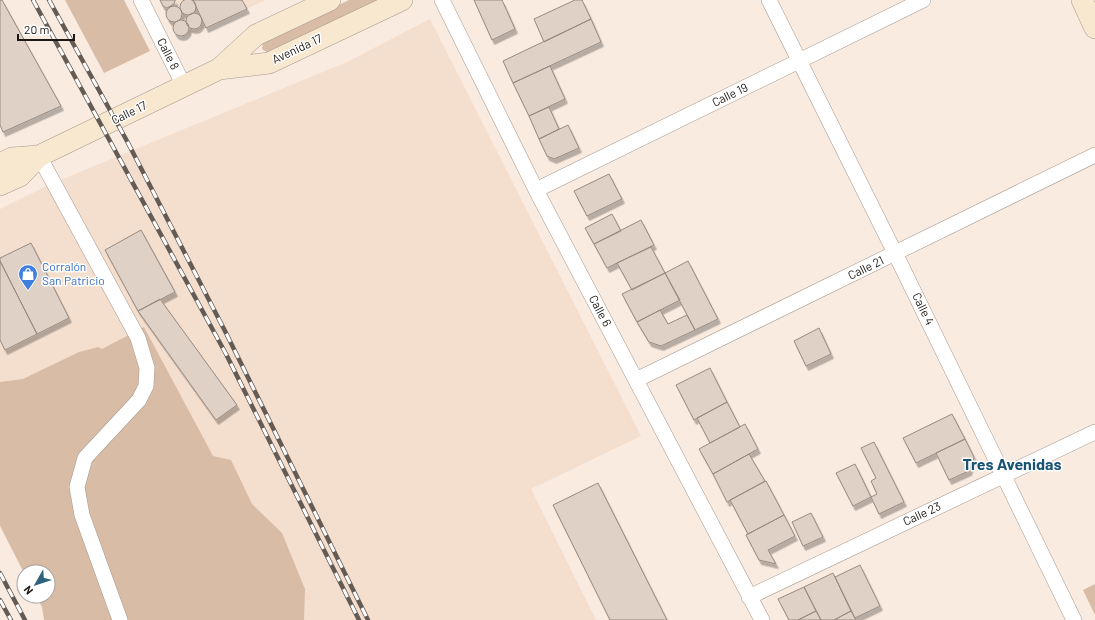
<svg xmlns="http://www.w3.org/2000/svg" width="1095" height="620" font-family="Barlow,sans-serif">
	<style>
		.built { fill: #f4dece }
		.green { fill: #d8bca6 }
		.building { fill: #e0d1c6; stroke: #988a80; filter: url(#shadow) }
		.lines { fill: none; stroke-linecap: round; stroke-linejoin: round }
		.minor-casing { stroke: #a7998f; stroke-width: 16 }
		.secondary-casing { stroke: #a7998f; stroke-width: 22 }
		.minor { stroke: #fff; stroke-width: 15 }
		.secondary { stroke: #f7e8cf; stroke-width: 21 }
		.rail-casing { stroke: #645b55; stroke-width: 4.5 }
		.rail { stroke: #fff; stroke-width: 3; stroke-dasharray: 9; stroke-linecap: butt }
		.labels { text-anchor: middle; stroke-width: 3; stroke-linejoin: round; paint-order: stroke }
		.street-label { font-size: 12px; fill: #1d1814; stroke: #fff }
		.shop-label { font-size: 12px; fill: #366cbe; stroke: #fff; text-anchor: start }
		.district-label { font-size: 16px; font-weight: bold; fill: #195475; stroke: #fff }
	</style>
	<defs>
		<filter id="shadow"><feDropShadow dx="2.5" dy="4.5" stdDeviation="0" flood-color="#0004"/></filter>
	</defs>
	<rect width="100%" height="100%" fill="#faebe0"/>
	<path class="built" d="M159,0h107l-82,37 -9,-3z
		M430,19l211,417 -110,53 65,131h-332l21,-26 -141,-266 -144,73v-192l53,-26 294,-121z"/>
	<path class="green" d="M65,0h59l26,51 -46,22z
		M349,0h33l-114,53 -6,-4 1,-7 3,-2z
		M144,327l69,129 18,4 21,44 30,29 23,56 -1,31h-260l-2,-13 -6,-11h12v-24l-24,1 -24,-47v-144l23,-3 56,-27 19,-5 4,2z
		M1095,584v31l-12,-25z"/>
	<path class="building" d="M180 7a8 8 0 1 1 16 0a8 8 0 1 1-16 0Z
		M0,0h2l59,106 -58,26 -3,-7z
		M160,0h15v1l-1,3 -7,4 -4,-2z
		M193,0h49l5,9 -41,19z
		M474,0h28l13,29 -23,11z
		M575,0h7l9,19 -47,23 -10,-23z
		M166 14a8 8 0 1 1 16 0a8 8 0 1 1-16 0Z
		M186 21a8 8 0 1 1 16 0a8 8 0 1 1-16 0Z
		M591,19l10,23 -88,41 -10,-22z
		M173 28a8 8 0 1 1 16 0a8 8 0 1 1-16 0Z
		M550,66l15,33 -36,17 -16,-33z
		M549,107l10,22 -20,10 -10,-23z
		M568,125l11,23 -25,11 -7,-3 -8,-17z
		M609,174l13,25 -35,17 -13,-25z
		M612,214l9,17 -27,13 -9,-16z
		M641,220l13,25 -47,23 -13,-24z
		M141,230l34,62 -37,19 -33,-61z
		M31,243l38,75 -32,16 -37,-73v-3z
		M651,247l14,26 -33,17 -15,-27z
		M0,261l37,73 -32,16 -5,-10z
		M688,261l30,58 -23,11 -30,-57z
		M665,273l15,27 -43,22 -15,-28z
		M160,299l77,106 -21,15 -78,-109z
		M660,310l8,14 19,-9 8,15 -34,16 -12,-4 -12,-20z
		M819,328l12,26 -25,12 -12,-25z
		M710,368l17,34 -33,18 -18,-35z
		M727,402l13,25 -30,16 -13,-25z
		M952,414l13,25 -49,24 -13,-25z
		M745,424l13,25 -45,25 -14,-25z
		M965,439l9,18 -5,14 -20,9 -13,-27z
		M874,442l30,60 -25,12 -8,-17 6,-3 -6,-13 5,-3 -15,-30z
		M749,454l16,27 -38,21 -14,-28z
		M855,464l16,33 -18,9 -17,-33z
		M766,481l18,34 -36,19 -18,-34z
		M598,483l69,137h-57l-57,-115z
		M811,513l12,24 -20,9 -11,-24z
		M784,515l11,21 -27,14 8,14 -17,-4 -13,-25z
		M860,565l20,41 -25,12 -20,-41z
		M833,573l18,38 -17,9h-13l-17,-33z
		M804,587l12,24 -18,9h-9l-11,-21z
		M816,611l5,9h-23z
		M851,611l5,9h-22z"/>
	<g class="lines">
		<g class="minor-casing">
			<path id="minor" d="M141,0l43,86
				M442,0l94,190 226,430
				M769,0l126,253 179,367
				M39,156l99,182 9,30 -1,18 -7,14 -54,58 -8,29 5,28 38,105
				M536,190l387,-190
				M636,380l459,-225
				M749,597l346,-165"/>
		</g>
		<g class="secondary-casing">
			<path id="secondary" d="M1082,0l13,28
				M219,69l50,-6 133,-63
				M0,164l12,-6 27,-2
				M0,185l20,-9 19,-20 180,-87 37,-34 74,-35"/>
		</g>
		<use href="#minor" class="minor"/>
		<use href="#secondary" class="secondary"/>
		<g class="rail-casing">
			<path id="rail" d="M33,0l193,354 133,266
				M49,0l78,141 98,190 143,289
				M0,573l25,47
				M0,600l11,20"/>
		</g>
		<use href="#rail" class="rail"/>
	</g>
	<defs>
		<g id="shop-pin" transform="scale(1)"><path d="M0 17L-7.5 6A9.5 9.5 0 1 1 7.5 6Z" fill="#3f7fe0" stroke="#fff"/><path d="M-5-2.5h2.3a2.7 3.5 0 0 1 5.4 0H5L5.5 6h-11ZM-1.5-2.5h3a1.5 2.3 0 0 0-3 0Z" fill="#fff"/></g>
	</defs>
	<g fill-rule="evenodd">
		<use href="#shop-pin" x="28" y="274"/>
	</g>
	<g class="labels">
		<g class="street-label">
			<text transform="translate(297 49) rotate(-25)" y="4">Avenida 17</text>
			<text transform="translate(168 54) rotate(63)" y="4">Calle 8</text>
			<text transform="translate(730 95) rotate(-26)" y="4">Calle 19</text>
			<text transform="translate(129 113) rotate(-26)" y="4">Calle 17</text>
			<text transform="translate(866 268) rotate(-26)" y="4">Calle 21</text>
			<text transform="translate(923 309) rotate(64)" y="4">Calle 4</text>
			<text transform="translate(600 311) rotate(62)" y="4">Calle 6</text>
			<text transform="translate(922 514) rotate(-25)" y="4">Calle 23</text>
		</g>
		<g class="shop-label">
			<text x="42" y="271">Corralón<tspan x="42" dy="14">San Patricio</tspan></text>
		</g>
		<g class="district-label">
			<text x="1012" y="470">Tres Avenidas</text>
		</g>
	</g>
	<g transform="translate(36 584) rotate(231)"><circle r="19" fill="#ffffff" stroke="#a5a3a1"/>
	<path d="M0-3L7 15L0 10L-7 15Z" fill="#306280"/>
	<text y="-6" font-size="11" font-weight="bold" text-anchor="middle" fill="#1d1814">N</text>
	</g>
	<path d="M18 34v6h56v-6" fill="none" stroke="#1d1814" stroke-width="2"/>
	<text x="24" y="34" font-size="12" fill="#1d1814" stroke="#ffffff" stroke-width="3" paint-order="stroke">20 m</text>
</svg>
